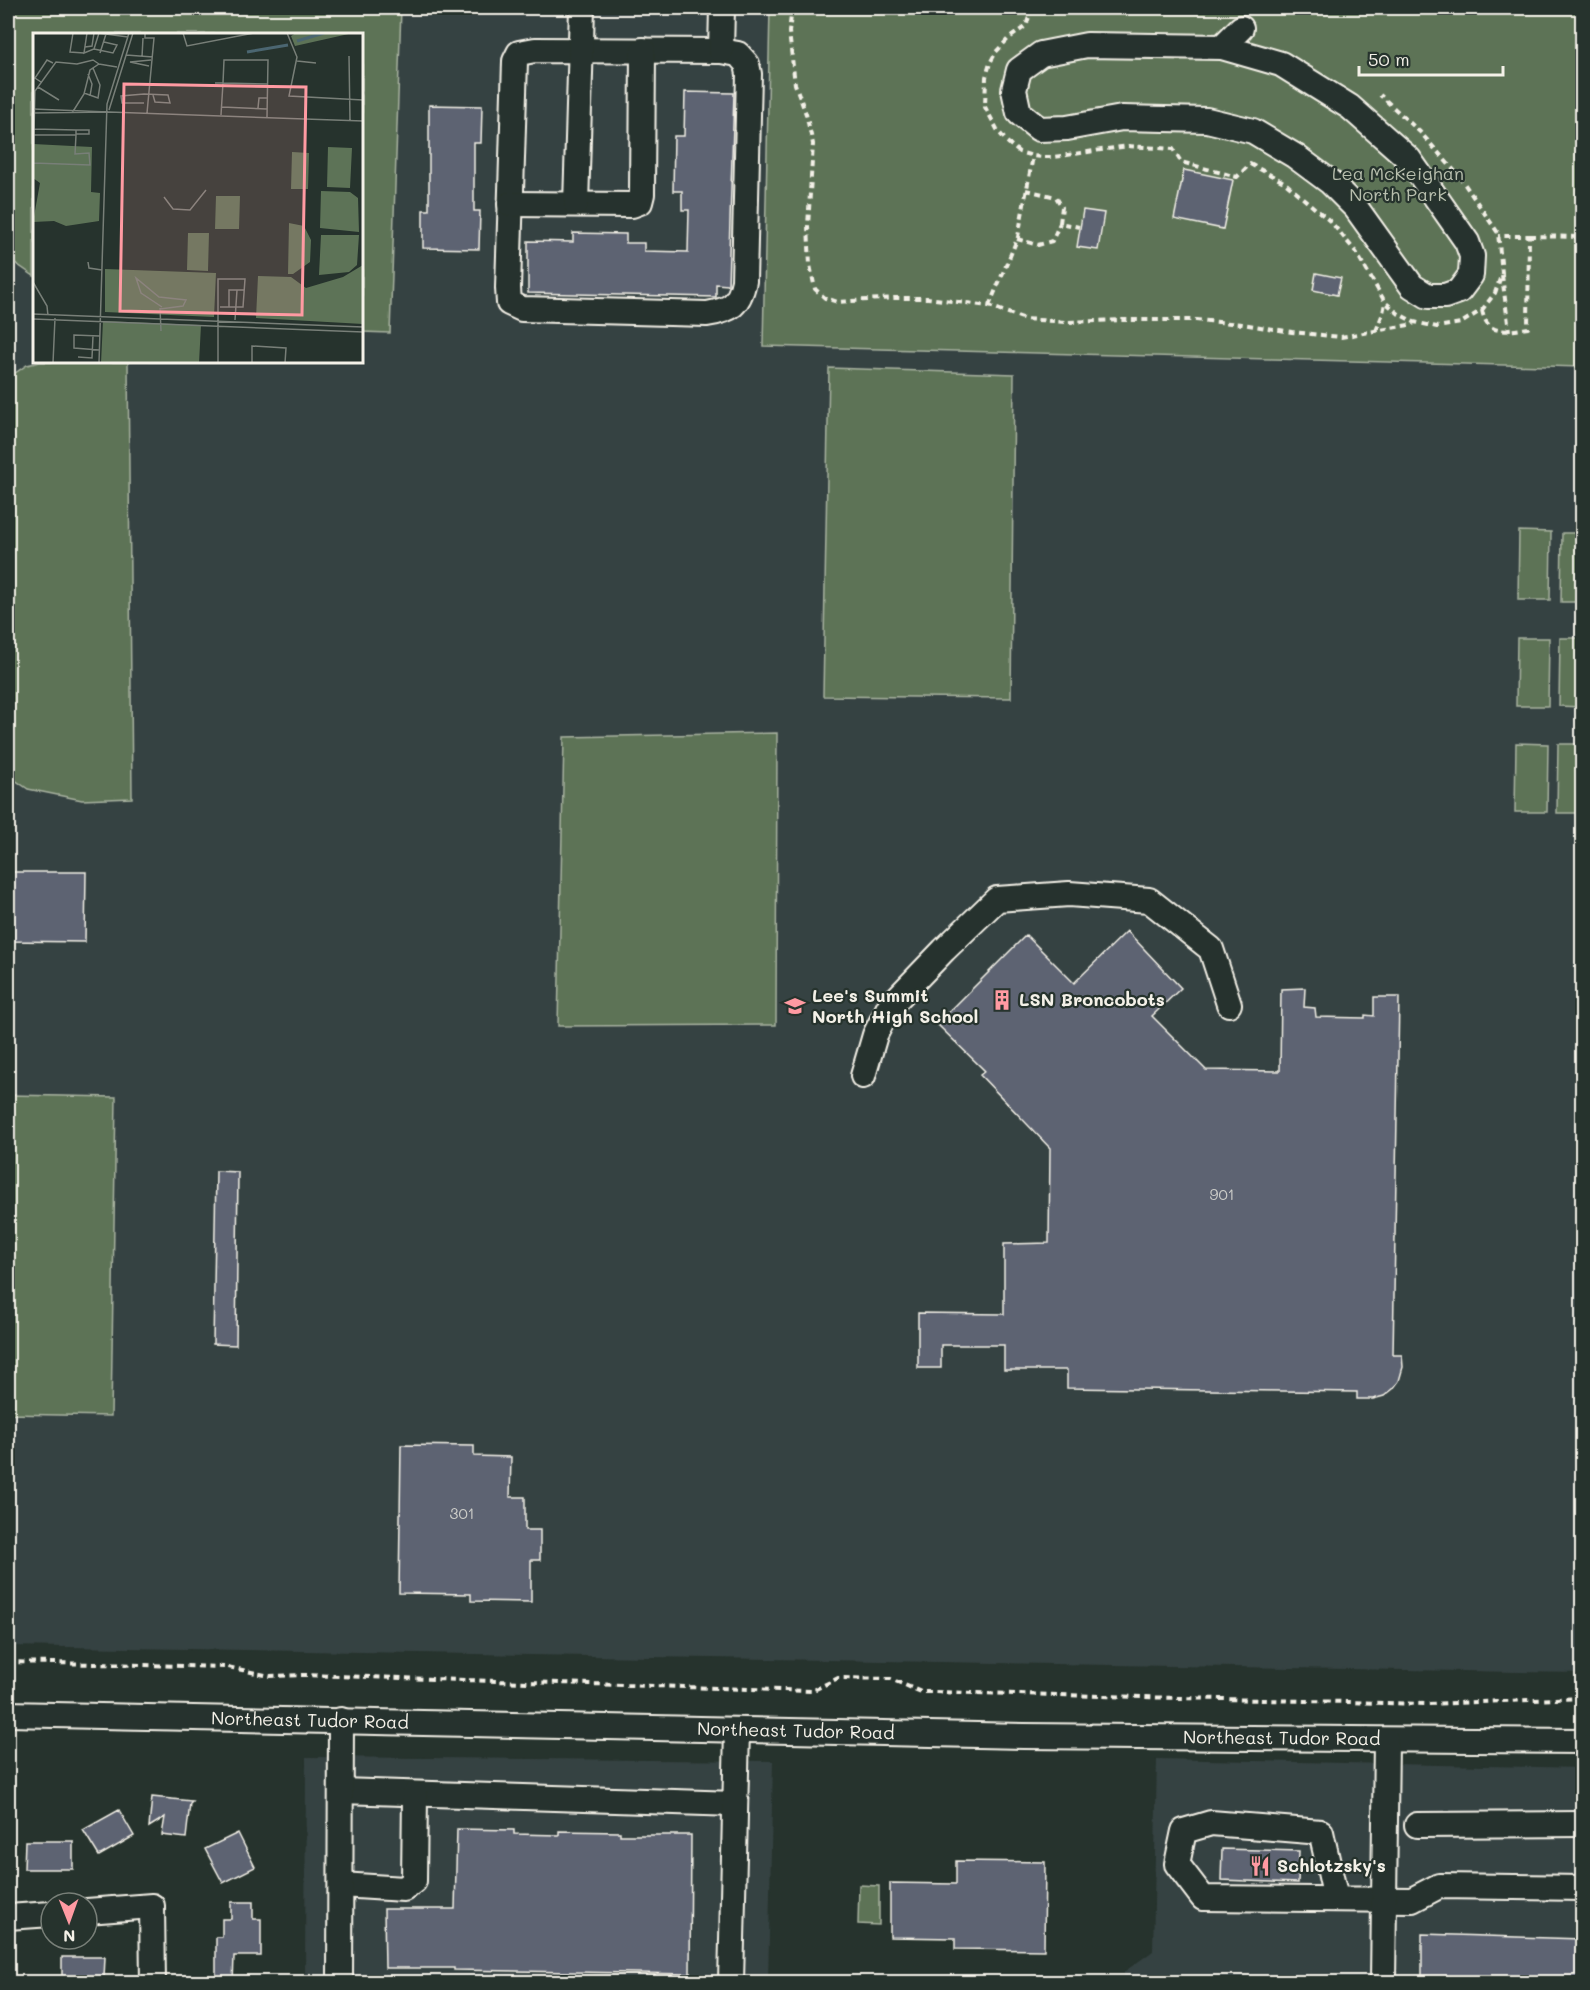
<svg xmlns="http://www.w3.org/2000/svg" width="1590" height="1990" font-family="Mali,sans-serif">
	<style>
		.built { fill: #364242 }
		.green { fill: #5d7357; stroke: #a8b2a0; stroke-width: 1.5 }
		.building { fill: #5d6472; stroke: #f4f1e8; stroke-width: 1.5 }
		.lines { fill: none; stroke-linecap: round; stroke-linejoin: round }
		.minor-casing { stroke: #f4f1e8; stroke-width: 28 }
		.path { stroke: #f4f1e8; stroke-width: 4; stroke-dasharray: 6 4.5; stroke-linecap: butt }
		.minor { stroke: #26332d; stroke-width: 24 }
		.labels { text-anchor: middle; stroke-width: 4.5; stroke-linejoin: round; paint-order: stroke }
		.number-label { font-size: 15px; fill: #cececa }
		.park-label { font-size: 18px; fill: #b8bfae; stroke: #26332d }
		.poi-label { font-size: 18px; font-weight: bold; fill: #f4f1e8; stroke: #26332d; text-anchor: start }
		.street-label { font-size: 18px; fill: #f4f1e8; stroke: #26332d }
		.inset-river { fill: none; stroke: #4b6671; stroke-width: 3 }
		.inset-road { fill: none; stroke: #787f78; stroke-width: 1.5 }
		.view { fill: #ff9aa2; fill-opacity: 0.15; stroke: #ff9aa2; stroke-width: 3 }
		.inset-edge { fill: none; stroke: #f4f1e8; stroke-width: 3 }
	</style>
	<rect width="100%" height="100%" fill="#26332d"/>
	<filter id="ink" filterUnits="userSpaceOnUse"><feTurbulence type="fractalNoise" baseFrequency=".0167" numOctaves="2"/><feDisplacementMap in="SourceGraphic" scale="12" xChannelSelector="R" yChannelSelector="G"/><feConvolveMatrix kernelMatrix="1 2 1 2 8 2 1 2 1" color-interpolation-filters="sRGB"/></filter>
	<g filter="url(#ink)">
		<path class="built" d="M401,8h370l-8,338 819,21v1306l-1574,-27v-1388l26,18v86h328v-30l28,1z
			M306,1757l467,4 -5,221h-463z
			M1157,1759l425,9v214h-458v-10l29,-21z"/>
		<path class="green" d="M8,8h393l-11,325 -28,-1v-298h-328v242l-26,-18z
			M770,8h812v359l-819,-21z
			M40,362h88l4,436 -50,2 -54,-11 -20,-14v-397l19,-13z
			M829,368l185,6 -3,324 -188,-2z
			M1519,531l32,1 -1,68h-32z
			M1562,533h20v69h-21z
			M1517,638h32l-1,68h-32z
			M1560,638h22v69l-23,-1z
			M777,733l-1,292 -218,1 6,-289z
			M1516,743l32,1 -1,68h-32z
			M1558,744h24v69h-25z
			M8,1095l108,2 -5,319 -103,-2z
			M859,1885l20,1v39l-21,-1z"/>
		<path class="building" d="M685,92l49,1 -6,192 -12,-1v13l-188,-4v-52l45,1v-9l53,1v9h18v8l44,1 1,-42h-7v-19h-9l1,-55h10z
			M429,105l53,1 -1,37h-7v68h6l-1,38 -56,-1v-38h6z
			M1184,170l49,10 -10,49 -49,-10z
			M1083,210l21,3 -6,37 -21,-3z
			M1316,273l25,5 -4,17 -24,-5z
			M8,872h78l-1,70 -77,-1z
			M1127,931l54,57 -29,28 54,54 74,1 1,-82 24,-1 -1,19 11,1 1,9 49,1v-3l9,1v-19h25l-6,358h9l1,12 -4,14 -6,8 -9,7 -11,3h-16v-7l-290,-4v-18h-63v-25h-63v23h-23v-55l86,1v-70l45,-1 1,-95 -70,-73 5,-4 -48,-47 89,-89 48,48z
			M216,1171l22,1 -2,173 -23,-1z
			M401,1445l73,1v10l37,1 -1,40h15v33h15v30h-9v42l-60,-1v-7l-72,-1z
			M152,1797l40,4 -2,2 -4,35 -24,-3 3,-18 -16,10z
			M119,1810l15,26 -35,20 -16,-26z
			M457,1829l57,1v4l45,1v-4l61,1v3h71l-1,139 -236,-4v-2h-69l-1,-59h71z
			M238,1833l17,34 -32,16 -18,-34z
			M25,1841h48v28h-49z
			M1222,1849l77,2 -1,32 -77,-3z
			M956,1861l89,1 -1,88 -89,-1v-11l-65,-1v-54l66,1z
			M231,1902h22v17h8v37h-27l-1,27h-17v-46h6v-18h9z
			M1422,1934l160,5v44h-160z
			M62,1957h43l-1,21h-8v5h-34z"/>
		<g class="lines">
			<g class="minor-casing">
				<g id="minor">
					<path d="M1222,47l59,17 69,43 59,52 58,83 5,14 -1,19 -12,16 -14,5h-17l-16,-10 -56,-78 -26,-26 -35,-26 -42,-25 -46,-11 -85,-2 -55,10 -28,1 -20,-16 -5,-23 5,-20 22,-16 46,-9 135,2 19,-19"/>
					<path d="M535,50l186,1 17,3 9,10 2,10 -5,207c-5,24 -13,29 -37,33l-185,-5 -13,-6 -1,-15 7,-227 4,-8z"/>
					<path d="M721,51l1,-43"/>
					<path d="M510,204l122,1 8,-3 2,-8 1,-144"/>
					<path d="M576,204l6,-196"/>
					<path d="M863,1076l12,-41 14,-28 55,-57 53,-51 72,-5 80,6 62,49 18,55"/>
					<path id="s1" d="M8,1714l1016,22 558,5"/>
					<path d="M341,1791l394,13"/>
					<path d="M1417,1825l165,-1"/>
					<path d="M341,1885l63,4 10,-8 1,-87"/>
					<path d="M1336,1899l-15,-67 -110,-9 -27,8 -7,33 26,34 209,2 27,-14 143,2"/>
					<path d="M87,1911l65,-5 1,76"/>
					<path d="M8,1917l43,-3"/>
					<path d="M340,1982l1,-262"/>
					<path d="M731,1982l6,-252"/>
					<path d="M1383,1982l3,-242"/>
				</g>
			</g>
			<path class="path" d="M792,8l-3,24 6,52 11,30 7,30 -5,82 2,39 5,24 10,9 13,4 57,-4h33l61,8 36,13 41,3 57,-2h73l46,4 50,8 49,5 73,-13
				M1032,8l-6,18 -18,13 -12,13 -6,11 -4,14 -1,30 13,24 9,11 12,10 14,4 9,1h12l74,-11 45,3 8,13 56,15 13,-13 34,18 47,40 25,30 29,50 14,12 15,8 23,5 24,-4 21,-13 13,-17 7,-20 -4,-40 -39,-57 -39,-44 -40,-37
				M1026,190l30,7 6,10 -2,16 19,4
				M1529,236l53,1
				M1017,239l21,6 14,-4 8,-18
				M1502,275l7,56
				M989,306l29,-69 15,-81
				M1482,310c5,27 26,21 46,18l1,-92h-31
				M1376,331l7,-18 2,-10
				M8,1662l220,5 42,9 35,-1 507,16 26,-13 53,1 30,13h14l493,12 154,-6"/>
			<use href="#minor" class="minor"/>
		</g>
	</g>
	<defs>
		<g id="building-bare" transform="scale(1.62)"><path d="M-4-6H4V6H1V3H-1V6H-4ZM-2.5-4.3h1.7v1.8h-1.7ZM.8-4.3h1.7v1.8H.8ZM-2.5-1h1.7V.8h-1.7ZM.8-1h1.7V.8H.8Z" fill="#ff9aa2" stroke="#26332d" stroke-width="2.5" paint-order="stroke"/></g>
		<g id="school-bare" transform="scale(1.62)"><path d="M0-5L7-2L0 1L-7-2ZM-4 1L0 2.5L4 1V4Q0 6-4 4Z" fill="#ff9aa2" stroke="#26332d" stroke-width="2.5" paint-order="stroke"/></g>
		<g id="restaurant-bare" transform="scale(1.62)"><path d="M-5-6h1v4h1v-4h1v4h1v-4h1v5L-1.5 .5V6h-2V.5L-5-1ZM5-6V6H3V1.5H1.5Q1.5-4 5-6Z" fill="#ff9aa2" stroke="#26332d" stroke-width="2.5" paint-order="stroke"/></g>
	</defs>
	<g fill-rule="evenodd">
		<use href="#building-bare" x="1002" y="1000"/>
		<use href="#school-bare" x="795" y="1006"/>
		<use href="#restaurant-bare" x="1260" y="1866"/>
	</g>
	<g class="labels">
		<g class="number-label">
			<text x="1222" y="1200">901</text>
			<text x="462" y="1519">301</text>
		</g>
		<g class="park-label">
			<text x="1398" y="180">Lea McKeighan<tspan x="1398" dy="21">North Park</tspan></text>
		</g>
		<g class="poi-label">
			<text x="812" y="1002">Lee's Summit<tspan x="812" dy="21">North High School</tspan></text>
			<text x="1019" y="1006">LSN Broncobots</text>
			<text x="1277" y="1872">Schlotzsky's</text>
		</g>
		<g class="street-label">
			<text dy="6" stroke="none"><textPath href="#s1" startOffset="302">Northeast Tudor Road</textPath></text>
			<text dy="6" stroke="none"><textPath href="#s1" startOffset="788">Northeast Tudor Road</textPath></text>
			<text dy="6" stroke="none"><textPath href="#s1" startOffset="1274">Northeast Tudor Road</textPath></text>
		</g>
	</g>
	<g transform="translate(33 33)">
		<rect width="330" height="330" fill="#26332d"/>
		<path d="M263,0h57l-58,13 -4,-10zM0,111l59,3 -1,45 9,1 -1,28 -33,5 -12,-5 -21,1 7,-39 -7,-5zM295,114l24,1 -2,40 -23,-1zM259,119l17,1 -1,36h-17zM288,158l29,1 8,6 1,34 -39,-4zM183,163h24l-1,33h-24zM256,190l15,3 7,14 -1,22 -17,12h-5zM155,200h21l-1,38 -21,-1zM288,202h38l-2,30 -8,7 -30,3zM330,232v59l-107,-6 2,-42 33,1 15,11 37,-11zM72,236l111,4 -2,44 -109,-5zM70,288l98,4 -2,38h-98z" fill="#5d7357"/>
		<path class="inset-river" d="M264,8l27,-8M214,19l41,-7"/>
		<path class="inset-road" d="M40,0l-3,19 14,1M54,0l-3,20 10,-4 5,-16M65,0l30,4M112,0v5h9l-7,75M150,0l4,13 67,-13M254,0l10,24 -8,39 74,4M52,14l7,-1 2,-13M61,16l19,4 4,-8 -13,-3M67,20l6,-19M93,22l27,2M316,23l1,64M109,24l1,-19M264,28l19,2M116,33l-19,-4 21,-2M55,41l4,10 -2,12M8,49l-6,-4 12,-18 6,3M182,50h8l-2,32M5,54l21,13M51,60l14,5 2,-13 -7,-17M111,70h-22l-1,-7 23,-2 24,1 2,8 -15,-1 -2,-7M189,74l45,2M225,75l1,-10h8M0,76l75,3M76,77l24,-77M0,80l76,-1 254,9M39,80l12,-19 6,-24 9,-6 18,3M234,84l1,-57h-44l-1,23 44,1M1,96l42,1M43,102v-5h13v4h-13M0,130l57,2 -1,-12 -14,1 1,-19h-42M0,137l2,-79 21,-29 21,2 16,-4 6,4M131,164l9,12 17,1 16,-20M55,229l1,6 13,2M0,249l14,24 1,10M196,274v-17h15M127,275l1,23M127,276l23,-3 3,-6 -27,-3 -23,-19 5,15 21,14M0,281l330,13M0,286l330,13M202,287l2,-30M66,317l-25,-2v-13l26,1M45,324l14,1 1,-22M20,330l2,-45M66,330l8,-259 22,-71M185,330v-84h27l-2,28h-23M219,330v-17l34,2 -1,15"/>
		<path class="view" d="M91,51l182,3 -4,228 -182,-4z"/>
		<rect width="330" height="330" class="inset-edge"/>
	</g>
	<rect width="1590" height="1990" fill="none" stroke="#26332d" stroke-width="30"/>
	<rect x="15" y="15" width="1560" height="1960" fill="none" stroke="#f4f1e8" stroke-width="2" filter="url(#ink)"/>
	<g transform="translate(69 1921) rotate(179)"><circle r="28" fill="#26332d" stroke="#787f78" stroke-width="1.5"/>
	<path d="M0-4.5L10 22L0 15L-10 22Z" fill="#ff9aa2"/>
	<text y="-9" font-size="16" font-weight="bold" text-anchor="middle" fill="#f4f1e8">N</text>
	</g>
	<path d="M1359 66v9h144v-9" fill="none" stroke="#f4f1e8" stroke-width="3"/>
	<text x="1368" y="66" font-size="18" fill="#f4f1e8" stroke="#26332d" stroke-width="4.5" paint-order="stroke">50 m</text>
</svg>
